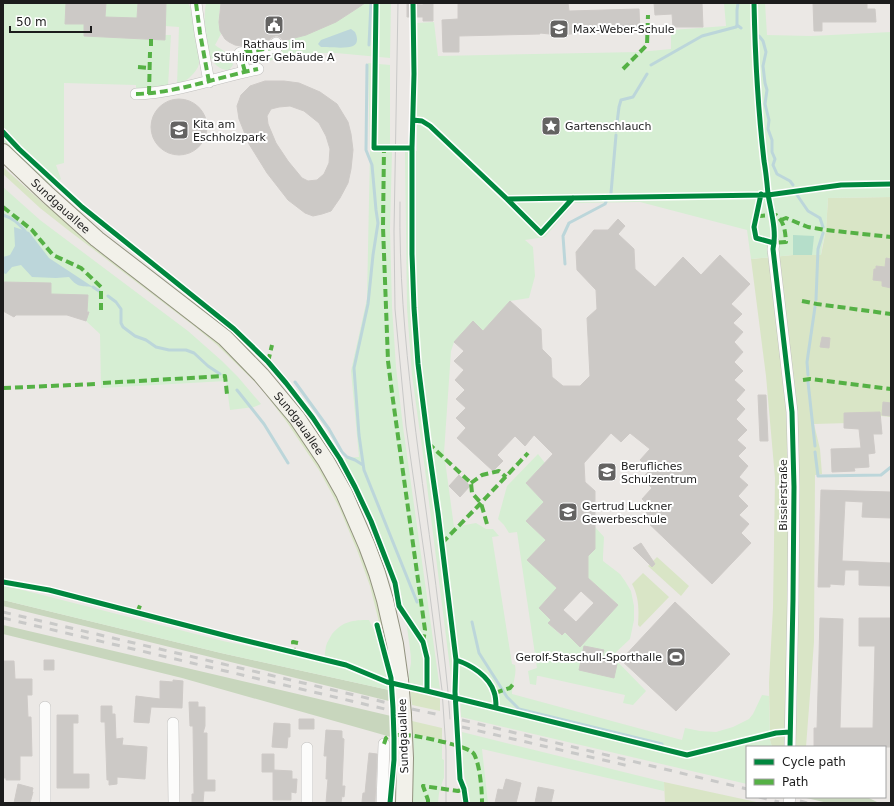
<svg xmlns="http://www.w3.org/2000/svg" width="894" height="806" font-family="'DejaVu Sans',sans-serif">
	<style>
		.grass { fill: #d9e5c6 }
		.forest { fill: #c8d6bd }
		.park { fill: #d6eed3 }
		.pitch { fill: #b5deca }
		.water { fill: #bcd6da }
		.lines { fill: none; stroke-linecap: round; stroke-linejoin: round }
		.stream { stroke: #bcd6da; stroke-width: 3 }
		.building { fill: #ccc9c6; stroke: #cecac7; fill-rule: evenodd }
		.street-casing { stroke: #c0bfbd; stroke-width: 12 }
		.secondary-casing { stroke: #92927f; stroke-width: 18 }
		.street { stroke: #fcfcfb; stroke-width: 11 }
		.secondary { stroke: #f2f1ea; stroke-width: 16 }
		.tram { stroke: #c9c9c8; stroke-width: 1 }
		.rail { stroke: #c9c9c8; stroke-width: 3; stroke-dasharray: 8 8; stroke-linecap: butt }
		.street-bridge-casing { stroke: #c0bfbd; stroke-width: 12; stroke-linecap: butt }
		.secondary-bridge-casing { stroke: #92927f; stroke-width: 18; stroke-linecap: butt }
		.street-bridge { stroke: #fcfcfb; stroke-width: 11 }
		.secondary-bridge { stroke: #f2f1ea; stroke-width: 16 }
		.quiet { stroke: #55b145; stroke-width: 4; stroke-dasharray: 8 4; stroke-linecap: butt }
		.cycleway-casing { stroke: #fff; stroke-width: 8 }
		.cycleway { stroke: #00873e; stroke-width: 5 }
		.labels { text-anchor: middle; stroke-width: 4; stroke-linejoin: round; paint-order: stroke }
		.poi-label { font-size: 11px; fill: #1c1c1c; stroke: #fff; text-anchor: start }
		.street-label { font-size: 11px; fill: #1c1c1c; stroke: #fff }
	</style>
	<rect width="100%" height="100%" fill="#ebe8e5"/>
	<path class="grass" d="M3,167l40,36 169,130 75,80 55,86 19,46 26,84 6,49 -23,-92 -13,-36 -18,-43 -20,-37 -33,-49 -26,-34 -44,-43 -22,-18 -126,-96 -28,-22 -37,-34z
		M891,197v220l-10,-1v3h-24l-8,4 -35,1 6,25 2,25 -7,1 -1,167 -8,105h-34l-2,-7 -1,-58 4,-74 2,-130 -9,-102 -15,-117 42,-4h28l5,-25 2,-32z
		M657,557l32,29 -8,10 -33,-30z
		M643,573l26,24 -29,30 -2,-2c1,-15 1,-28 -6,-41z
		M410,691l30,6v14l-28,-6z
		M412,721l30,7v12l-29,-6z
		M664,782l97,21h-96z"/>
	<path class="forest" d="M3,600l218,53 168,37v11l-386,-95z
		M3,625l388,91v21l-209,-59 -179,-44z
		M802,797h65l12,6h-51z"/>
	<path class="park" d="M3,3h82l-1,33 81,4v-5h6l-3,51 -32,4v-5l-72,-2v80l-8,2 5,14 -11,9 -47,-47z
		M106,3h32l-1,15 -32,-1z
		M166,3h22c3,6 7,14 8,20 2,10 5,36 2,44 -5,9 -12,14 -21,18l2,-58 -14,-1z
		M206,3h15c-2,11 -4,20 0,31l-6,11c8,6 17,9 18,20l-4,5c-27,0 -26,-49 -23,-67z
		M362,3h29l-1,55 -54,-5h-19l-28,3 -33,8 -3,-3 1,-4 3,-2 24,-4 -2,-9c24,-5 45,-14 65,-25 7,-4 13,-8 18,-14z
		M724,3h41l2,32 44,1 80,-4v165l-63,1 -2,32 -4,17 -1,8h-28l-42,4 -4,-29 -107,-28 -66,1 -29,34 -20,3 8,7 2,29 -6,22 -19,3 -18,21 1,18 -20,-18 -19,20 -3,9 -7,102 10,74 22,-4 10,6h7l6,7 -7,1 20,127 3,1c2,10 -3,19 -3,29l170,46 3,-12 15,3 16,1 17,-5 16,-8 4,-5 9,-19 7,1 1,44 2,7h-25v37l-286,-67 -1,-24 -7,-1 -29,-230 -12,-87 -5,-67 -2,-157h12l-1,-128 18,-1 4,34 201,-4 32,-3v-19l55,-4z
		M368,63l22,2v79l2,7 -2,78 2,78 4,60 7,60 37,262 -30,-6c-1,-3 -1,-6 -1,-9 0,-4 2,-8 2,-12 0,-9 -2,-19 -3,-28 -7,-58 -36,-123 -65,-174l3,-2 13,-1 -8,-86 16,-72 3,-148z
		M3,187l37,33 148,111 34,30 16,16 23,27 -7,3 -24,3 -4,-29 -125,7 -1,-54 -14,-13 3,-9 -42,-18 4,-2v-9l-48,-1z
		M538,454l7,9 -19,20 18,19 -18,19 20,19 20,39 -27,29 12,12 -3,3 13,12 4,-3 15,14 38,-41 -30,-27v-22l7,-7v-22l9,10 -1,19v5l17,13 5,7 6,10 3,15v14l-4,19 -18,17 34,35 -13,14 -10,-2 2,-8 -86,-19h-2l-1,9 -6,-1 -2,-13 9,-3 -20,-136 -8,1 -5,-8 -6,-6 9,-33z
		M3,585l220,56 100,21c2,-5 2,-11 3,-16 1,-4 4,-8 6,-12 11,-13 21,-14 37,-14l10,20 9,38 1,12 -168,-37 -218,-53z
		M462,732l202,50v9l-182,-42 6,54h-27v-7l7,-5 -5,-22z
		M413,734l29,6v19l2,1v18l-1,2 -4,13 -1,10h-28l1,-42 3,-2z"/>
	<path class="pitch" d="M793,235l21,1 -2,19h-19z"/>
	<path class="water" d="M351,29l4,3c2,4 4,11 -2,14 -6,3 -25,1 -32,1l-3,-3 3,-4 27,-10z
		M14,227l15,5 20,26 44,29c-13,-1 -16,0 -24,-10l-13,1 -24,-1 -11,-12 -9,2 -6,7 -3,-1v-16l7,-2 5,-9z"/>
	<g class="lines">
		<path class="stream" d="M738,3l-1,7v15l4,3
			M759,36l4,5 3,11 -3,14 2,17 2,7 -2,14 4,16 -1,9 4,11v12l3,7 -2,6 4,9 13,7 3,4
			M369,45l2,-42
			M367,65l-1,85 6,15 4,45 2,13 -5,32 -5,49 -14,64 5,67 5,35 53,132
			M651,65l51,-29 34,-9 1,-2
			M616,131l3,-24 2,-7 12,-3 14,-23
			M611,193l5,-58
			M797,195l11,16 12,7 3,9
			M3,215c10,3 15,8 22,16
			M565,264l-2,-28 6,-13 36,-19 1,-2
			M93,287l6,4
			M108,296l8,6 5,7v14l2,4 12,9 11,4 10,7 13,3h17l8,3 14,13 12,8
			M816,300l2,-51 5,-16
			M808,375l-1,-13 8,-55
			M295,382l34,47 13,23 5,5 8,3 8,5
			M808,382l7,64
			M237,390l27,34 24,39
			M815,452l3,24 63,-1 10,-8
			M472,622l7,31 28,44 12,12 143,35"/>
	</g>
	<path class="building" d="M66,3h40l-1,14 32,1 1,-15h28l-1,37 -81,-4v-12h-19z
		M221,3h144l-12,8 -17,11 -30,13 -23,6 -2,-3 -3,-2h-3l-4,2 -2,3 -28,5 -6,-1 -6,-3 -4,-3 -5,-8 -1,-9z
		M423,3h10v18h-10v-4h-16v-13l16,1z
		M458,3h110l1,8 70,-2 1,23 -59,1 -22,2 -19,-2v1l-81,2v16h-16l-1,-32 16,-1z
		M654,3h48l1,24h-30l-1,-13 -17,1z
		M813,3h54v6h8l1,13h-54v9h-8z
		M265,81h19l15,2 21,9 17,12 11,18 3,12 2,16 -2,19 -3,14 -8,15 -9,13 -9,3 -9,2 -8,-3 -17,-13 -21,-27 -18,-29 -10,-25 -2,-13 4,-11 9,-9zM290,106l14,5 15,12 7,13 4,13 -1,14 -5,11 -7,6 -9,1 -6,-3 -14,-17 -12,-18 -8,-19 -1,-8 4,-7 8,-2z
		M151 127a28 28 0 1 1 56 0a28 28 0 1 1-56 0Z
		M618,219l7,7 -7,8 16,15 1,20 20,18 28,-30 18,18 19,-20 30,29 -19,20 11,10 -9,9 10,9 -9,10 9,10 -9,10 9,9 -9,9 11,10 -9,10 9,9 -9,10 11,11 -10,10 9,8 -8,8 10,10 -9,11 9,8 -10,11 10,10 -9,9 10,9 -8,9 10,10 -39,41 -70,-67 9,-9 -9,-9 10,-11 -10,-10 8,-8 -10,-10 10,-11 -20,-16 -9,9 -10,-9 -27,30 1,19 10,9v58l-7,7v22l30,27 -38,42 -15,-15 -3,3 -14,-12 3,-3 -12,-12 18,-20 -30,-28 19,-20 -20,-19 18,-19 -18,-19 27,-29 -19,-19 -9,11 -10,-10 -18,19 6,6 -10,10 -36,-33 9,-10 -10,-10 10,-10 -10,-9 9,-9 -10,-10 9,-10 -10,-9 10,-10 -10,-9 19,-21 10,10 27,-30 31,28 1,20 9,9 1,19 11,9h17l10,-10 -3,-58 10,-9 -1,-19 -19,-20 -1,-18 18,-22h14zM581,591l13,12 -18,19 -13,-12z
		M886,258l5,1v29l-9,-2v-5l-9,-1 1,-11h2v-3l9,1z
		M3,282l48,1v11l37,1 -1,17h2l-3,9 -19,-6h-51l-2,2 -11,-6z
		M822,337l8,1 -1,10 -9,-1z
		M758,395h8l2,46h-8z
		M883,402l8,1v13l-9,-1z
		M880,412l2,22h-9l2,19 -7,1 1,13 -15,1 1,3 -23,1 -1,-23 30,-1 -2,-19 -15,-1v-15z
		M459,475l11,11 -10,11 -11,-11z
		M821,490l70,2v26l-29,-1 1,-15 -18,-1 -3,60 49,2v23l-32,-1v-15h-14l-1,15 -14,-1v3h-12z
		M641,543l14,21 -3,3 -19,-19z
		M675,602l55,52 -54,57 -55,-51z
		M820,618l23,1 -3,109h33l2,-82h-16v-28h32v129h-77v-19h3z
		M584,646l20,4 -3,10 16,4 -3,14 -35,-8z
		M44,660h10v10h-10z
		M3,661h11l1,18h17v16h-5l1,22h3l1,39h-12v24h-14v-2h-3z
		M173,680l10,1 -1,27 -31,-1 -2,16 -15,-1 2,-26 24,3v-18l13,1z
		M189,702h9v5h7v19l-2,7h4v47h8v11h-11l-1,12h-11v-9h2l-1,-68h-3z
		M101,706h11v8h3l1,25 7,-1 -1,7 25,2 -2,32 -28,-2v7l-8,1v-5h-2l-2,-58h-4z
		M57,715h21v8h-5v51h16v14h-32z
		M299,719h15v10h-15z
		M274,723l16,1v13h-2l-1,11 -15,-1z
		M326,730l16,1v7l2,1 -2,47h3l-1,11 -2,-1 -1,7h-15l2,-24h-2l1,-23h-3z
		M369,753l8,1 -2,49 -13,-1 1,-9h2z
		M262,754h12v16l18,1v8h5l-1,14 -5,-1v8h-18v-28h-11z
		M506,779l15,4 -5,20h-21l3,-14 5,1z
		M18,784l15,4 -1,4h1l-3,11h-16z
		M538,787l16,3 -3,13h-16z"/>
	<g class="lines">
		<g class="street-casing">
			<path id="street" d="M196,3l4,30 9,49
				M245,72l-5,-19 37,-6 -1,-4
				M136,94c41,-1 82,-17 122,-25
				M774,243l-1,6 19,163 2,75 -1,112 -3,148
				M173,723l1,80
				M45,803v-96
				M307,803v-55
				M382,803l2,-59"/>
		</g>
		<g class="secondary-casing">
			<g id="secondary">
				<path id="s1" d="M3,152l45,43 49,44 128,99 36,37 36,43 29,43 18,32 23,53 10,27 8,27 10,44 5,36"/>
				<path d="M403,715l2,43 -1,45"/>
			</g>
		</g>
		<use href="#street" class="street"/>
		<use href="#secondary" class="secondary"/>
		<path class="tram" d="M398,3l-4,228 1,78 11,117 22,154 14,110 4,60v53
			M400,202c-2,137 23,273 39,409 4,36 9,72 11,108"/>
		<path class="rail" d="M3,612l385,91
			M3,618l386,92
			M412,709l28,6
			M462,720l285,69
			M462,727l167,39
			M759,797l20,5
			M800,801l7,2"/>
		<g class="street-bridge-casing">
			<path id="street-bridge" d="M789,803l1,-6"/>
		</g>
		<g class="secondary-bridge-casing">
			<path id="secondary-bridge" d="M400,680l3,35"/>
		</g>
		<use href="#street-bridge" class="street-bridge"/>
		<use href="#secondary-bridge" class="secondary-bridge"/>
		<path class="quiet" d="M196,3l4,30 9,49
			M151,46v-7
			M138,67l12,1
			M623,69l24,-24 1,-30
			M245,72l-5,-19 37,-6 -1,-4
			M136,94c41,-1 82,-17 122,-25
			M149,94l1,-42
			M386,147h-2l-1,80 5,134 4,32 33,237 -2,12
			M3,207l29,23 21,25 28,13 20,19v23
			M757,216l19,-1c9,8 9,16 10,27l-12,1 -3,-1
			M781,220l5,-2 22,9 18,3 65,7
			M802,301l15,3 74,10
			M268,362l4,-17
			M803,380l7,-1 81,10
			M103,383l122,-7 2,18
			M3,388l93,-4
			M428,443l43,40 1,10 9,10 6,21
			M471,483l11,-8 17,-4 7,6
			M442,543l39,-40 47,-50
			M137,613l4,-10
			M297,653h-3l-1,-11 5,1
			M495,693l15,-5 5,-6
			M384,744l2,-6 4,-3c9,0 17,0 25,1 11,2 54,10 59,18 6,11 8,36 8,49
			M428,803v-3l-5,-14 35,5 6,-2"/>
		<g class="cycleway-casing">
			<path id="cycleway" d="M376,3l-2,145h38
				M413,3l1,71 -2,74v106l2,54 4,56 10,79 10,70 18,147 -1,32 5,87 4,10 2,14
				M754,3c1,53 4,106 10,158 2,11 3,22 4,33 3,18 9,37 5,55l19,163 2,75 -1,112 -3,148
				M413,120l9,1 8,5 77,73 34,34 32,-35
				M3,132l16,17 63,58 152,122 34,33 18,21 27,35 27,41 15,28 16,34 24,62 4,23 24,36 4,16v33
				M761,194l-7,33 2,11 18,5
				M507,199l261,-4 73,-10 50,-1
				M3,582l46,8 182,47 115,28 41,17 40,9 260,64 89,-22 14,-1
				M377,625l14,53 2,30 1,30v22l-4,43
				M456,660c15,5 33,16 38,32 2,5 2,11 2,16"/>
		</g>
		<use href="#cycleway" class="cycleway"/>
	</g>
	<defs>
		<g id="civic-square" transform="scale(1)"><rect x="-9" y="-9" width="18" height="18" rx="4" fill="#646362" stroke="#fff"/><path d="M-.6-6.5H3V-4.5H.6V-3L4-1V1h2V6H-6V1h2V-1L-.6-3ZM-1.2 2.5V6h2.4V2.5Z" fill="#fff"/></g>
		<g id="school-square" transform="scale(1)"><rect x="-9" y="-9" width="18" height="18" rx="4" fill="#646362" stroke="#fff"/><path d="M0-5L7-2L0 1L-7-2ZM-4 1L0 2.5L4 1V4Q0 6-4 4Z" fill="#fff"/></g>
		<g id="sight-square" transform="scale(1)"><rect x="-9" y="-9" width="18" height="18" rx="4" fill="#646362" stroke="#fff"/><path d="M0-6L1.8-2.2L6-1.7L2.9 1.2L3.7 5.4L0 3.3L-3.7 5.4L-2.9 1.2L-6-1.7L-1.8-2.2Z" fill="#fff"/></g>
		<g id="stadium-square" transform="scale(1)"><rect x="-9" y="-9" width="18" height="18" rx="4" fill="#646362" stroke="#fff"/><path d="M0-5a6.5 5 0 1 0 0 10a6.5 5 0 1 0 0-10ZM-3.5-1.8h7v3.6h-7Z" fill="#fff"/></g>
	</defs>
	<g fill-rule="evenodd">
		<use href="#civic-square" x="274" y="25"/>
		<use href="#school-square" x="559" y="29"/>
		<use href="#sight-square" x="551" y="126"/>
		<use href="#school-square" x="179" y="130"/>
		<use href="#school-square" x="607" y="472"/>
		<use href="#school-square" x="568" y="512"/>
		<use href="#stadium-square" x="676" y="657"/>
	</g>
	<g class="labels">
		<g class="poi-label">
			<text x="573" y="33">Max-Weber-Schule</text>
			<text x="274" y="48" text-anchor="middle">Rathaus im<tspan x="274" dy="13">Stühlinger Gebäude A</tspan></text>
			<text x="193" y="128">Kita am<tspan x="193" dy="13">Eschholzpark</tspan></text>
			<text x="565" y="130">Gartenschlauch</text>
			<text x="621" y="470">Berufliches<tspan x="621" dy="13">Schulzentrum</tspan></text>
			<text x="582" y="510">Gertrud Luckner<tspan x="582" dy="13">Gewerbeschule</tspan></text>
			<text x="662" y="661" text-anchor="end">Gerolf-Staschull-Sporthalle</text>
		</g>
		<g class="street-label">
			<text dy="4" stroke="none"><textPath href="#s1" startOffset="79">Sundgauallee</textPath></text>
			<text dy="4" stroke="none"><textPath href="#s1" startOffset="403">Sundgauallee</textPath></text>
			<text transform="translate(783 495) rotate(-90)" y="4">Bissierstraße</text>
			<text transform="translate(403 736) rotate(-92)" y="4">Sundgauallee</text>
		</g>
	</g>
	<rect width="894" height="806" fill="none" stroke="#1c1c1c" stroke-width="8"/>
	<rect x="746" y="746" width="140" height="52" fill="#ffffff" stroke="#a4a4a4"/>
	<rect x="754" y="759" width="20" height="6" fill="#00873e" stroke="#a4a4a4"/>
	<text x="782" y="766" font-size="12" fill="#1c1c1c">Cycle path</text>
	<rect x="754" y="779" width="20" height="6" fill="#55b145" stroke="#a4a4a4"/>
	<text x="782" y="786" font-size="12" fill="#1c1c1c">Path</text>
	<path d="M10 26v6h81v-6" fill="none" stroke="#1c1c1c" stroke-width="2"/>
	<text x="16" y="26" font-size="12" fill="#1c1c1c" stroke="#ffffff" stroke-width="3" paint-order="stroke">50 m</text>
</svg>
